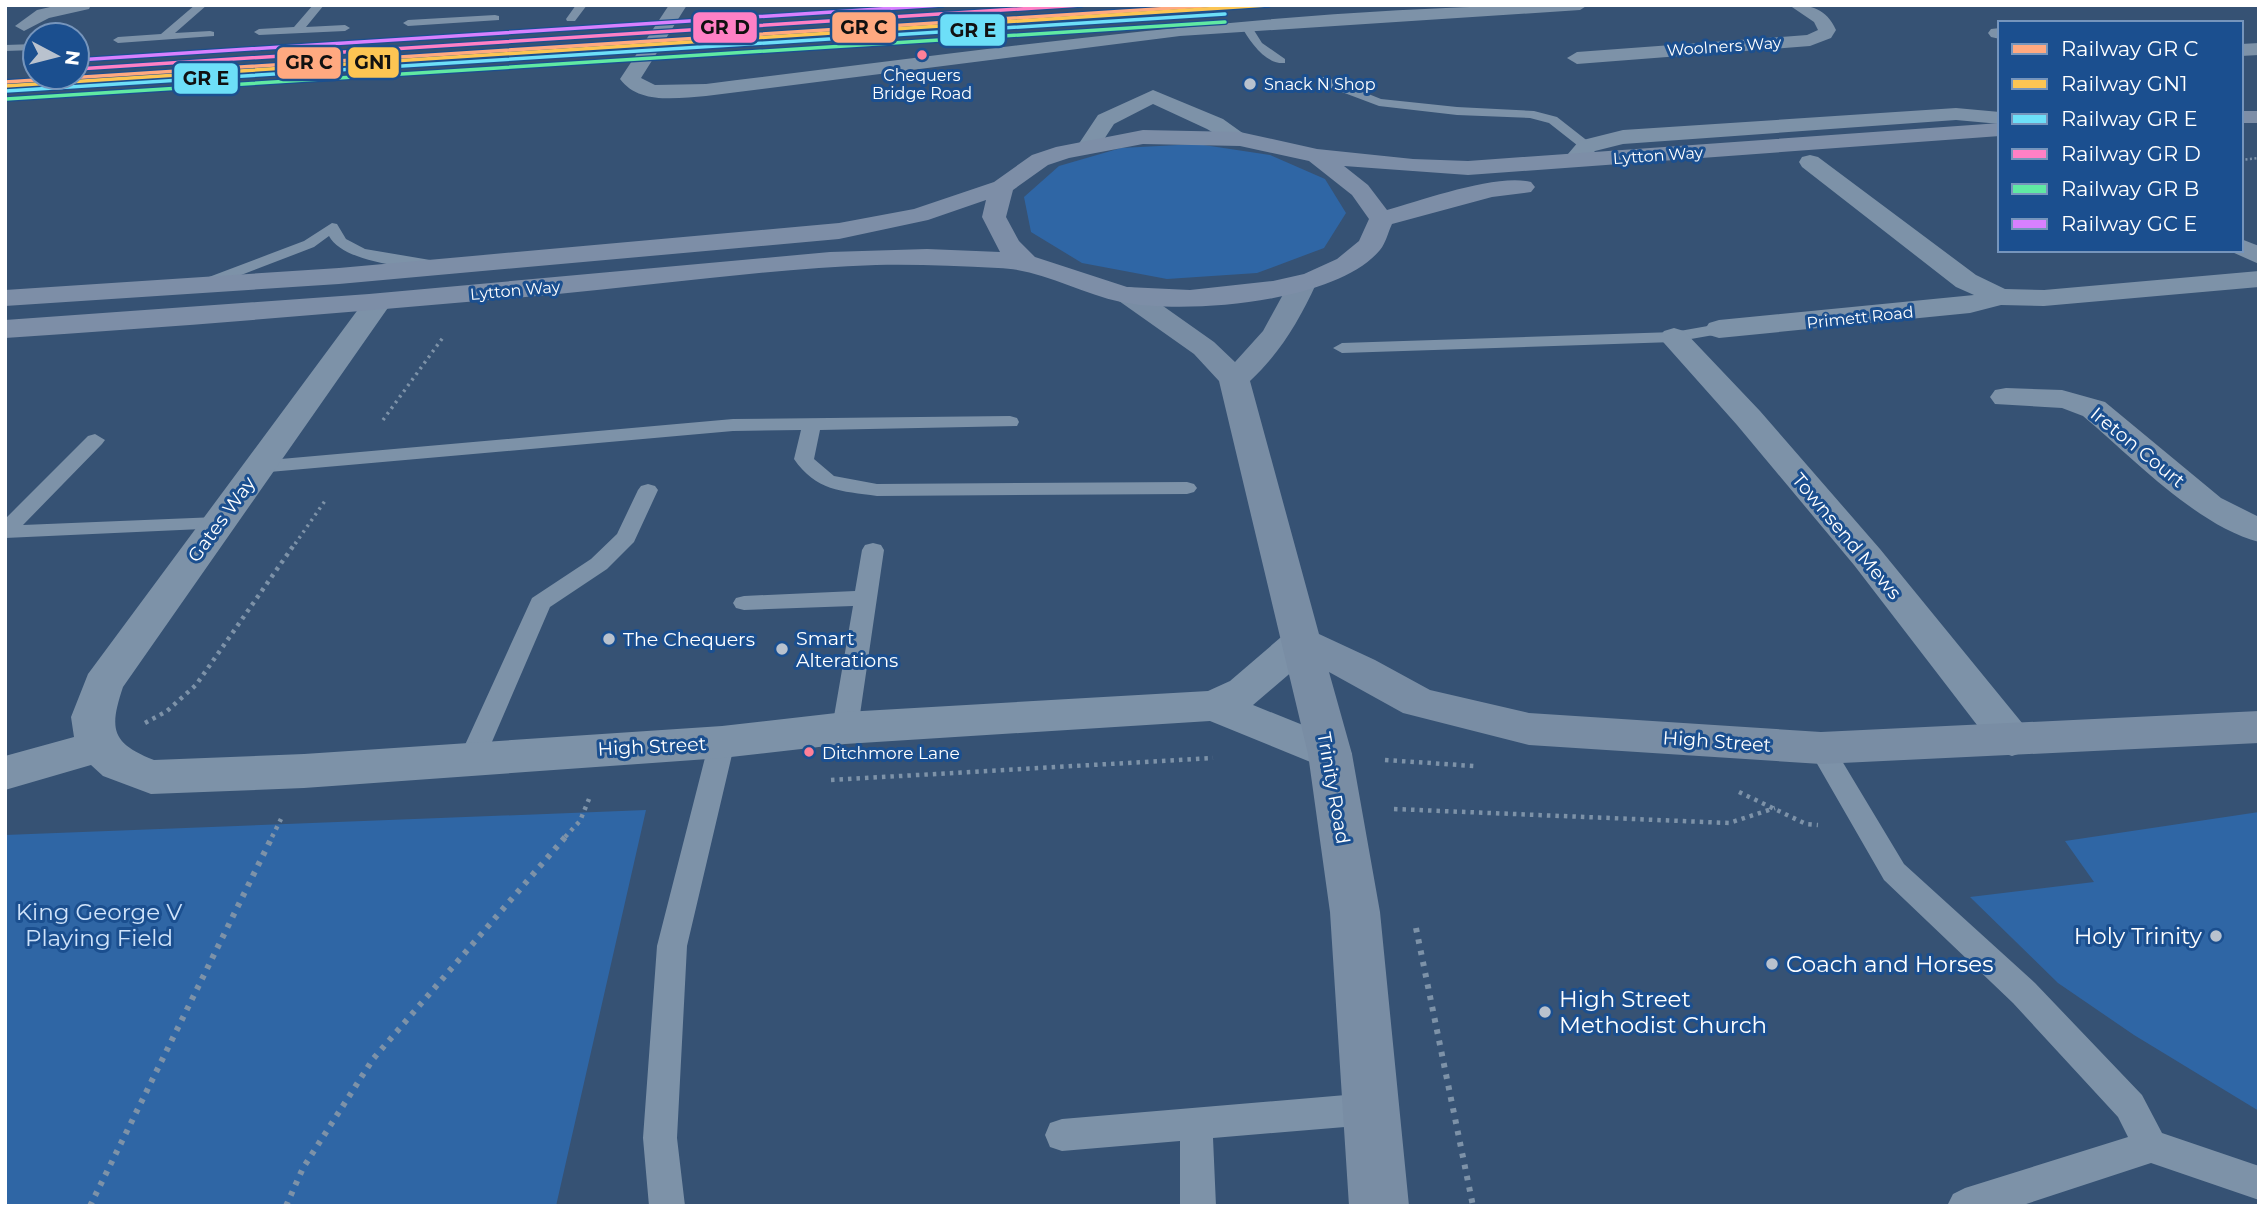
<svg xmlns="http://www.w3.org/2000/svg" width="2264" height="1211" font-family="Montserrat,sans-serif">
	<style>
		.green { fill: #2f66a5 }
		.lines { fill: none; stroke-linecap: round; stroke-linejoin: round }
		.path-far3 { stroke: #7d92a8; stroke-width: 2.5; stroke-dasharray: 2 2.5; stroke-linecap: butt }
		.path-far2 { stroke: #7d92a8; stroke-width: 3.5; stroke-dasharray: 2.5 4.5; stroke-linecap: butt }
		.path-far1 { stroke: #7d92a8; stroke-width: 4.5; stroke-dasharray: 3.5 5; stroke-linecap: butt }
		.path { stroke: #7d92a8; stroke-width: 6; stroke-dasharray: 4.5 7; stroke-linecap: butt }
		.lane { fill: #7d92a8; fill-rule: evenodd }
		.street { fill: #7d92a8; fill-rule: evenodd }
		.secondary { fill: #798da4; fill-rule: evenodd }
		.primary { fill: #7d8ea7; fill-rule: evenodd }
		.rail-1-casing { stroke: #1b4f8f; stroke-width: 6 }
		.rail-2-casing { stroke: #1b4f8f; stroke-width: 6 }
		.rail-3-casing { stroke: #1b4f8f; stroke-width: 6 }
		.rail-4-casing { stroke: #1b4f8f; stroke-width: 6 }
		.rail-5-casing { stroke: #1b4f8f; stroke-width: 6 }
		.rail-6-casing { stroke: #1b4f8f; stroke-width: 6 }
		.rail-1 { stroke: #ffa980; stroke-width: 3.5 }
		.rail-2 { stroke: #fcc553; stroke-width: 3.5 }
		.rail-3 { stroke: #6ddff8; stroke-width: 3.5 }
		.rail-4 { stroke: #ff80c5; stroke-width: 3.5 }
		.rail-5 { stroke: #60e9a3; stroke-width: 3.5 }
		.rail-6 { stroke: #d880ff; stroke-width: 3.5 }
		.bus-dot { fill: #ff8098; stroke: #1b4f8f; stroke-width: 2.5 }
		.poi-dot { fill: #b9c2ce; stroke: #1b4f8f; stroke-width: 2.5 }
		.labels { text-anchor: middle; stroke-width: 6; stroke-linejoin: round; paint-order: stroke }
		.far-street-label { font-size: 16px; fill: #fff; stroke: #1b4f8f }
		.far-bus-label { font-size: 16px; fill: #fff; stroke: #1b4f8f }
		.far-poi-label { font-size: 16px; fill: #fff; stroke: #1b4f8f; text-anchor: start }
		.bus-label { font-size: 17px; fill: #fff; stroke: #1b4f8f; text-anchor: start }
		.street-label { font-size: 19px; fill: #fff; stroke: #1b4f8f }
		.poi-label { font-size: 19px; fill: #fff; stroke: #1b4f8f; text-anchor: start }
		.near-park-label { font-size: 23px; fill: #cfe3fa; stroke: #1b4f8f }
		.near-poi-label { font-size: 23px; fill: #fff; stroke: #1b4f8f; text-anchor: start }
		.line-badge { stroke: #1b4f8f; stroke-width: 2.5 }
		.pale-badge-label { font-size: 19px; text-anchor: middle; font-weight: bold; fill: #111 }
	</style>
	<rect width="100%" height="100%" fill="#365274"/>
	<path class="green" d="M1197,144l73,11 55,24 21,34 -22,35 -67,25 -90,6 -85,-16 -51,-31 -7,-35 35,-31 62,-18z
		M646,810l-90,396h-551v-371z
		M2259,812v299l-125,-76 -76,-52 -88,-86 124,-15 -29,-41z"/>
	<g class="lines">
		<path class="path-far3" d="M2241,160l18,-2"/>
		<path class="path-far2" d="M383,420l61,-84
			M295,544l32,-46"/>
		<path class="path-far1" d="M145,723l22,-12 29,-26 100,-143
			M1385,760l89,6
			M831,780l382,-22
			M1739,792l67,32 12,1
			M1394,809l335,14 46,-15
			M272,837l9,-18
			M565,837l15,-16 9,-22"/>
		<path class="path" d="M1416,928l57,278
			M90,1206l183,-371
			M286,1206l17,-38 70,-109 194,-224"/>
		<path class="lane" d="M195,5h12l-32,28 35,-2 4,1v4l-96,7 -5,-3 5,-3 43,-3z
			M313,5h11l-18,22 39,-2 5,3 -5,3 -86,4 -5,-3 5,-3 35,-2z
			M576,5h11l-12,16h-8l-1,-2z
			M495,15l4,1v4l-91,6 -5,-3 5,-3z
			M1242,24h8l12,19 23,16v4c-20,2 -35,-22 -44,-37z
			M35,44v6l-30,1v-6z
			M1318,77h8l55,22 76,8 77,4 23,6 37,29 -2,3h-10l-33,-26 -19,-5 -73,-3 -78,-9 -61,-23z
			M332,223l5,1 9,15 19,10 77,13 8,5 -8,5c-29,-5 -98,-8 -113,-36l-15,11 -109,42h-12l-2,-3 2,-3 111,-42z
			M1719,324l8,5 -2,4 -51,9 -332,11 -9,-5 9,-5 332,-11z
			M1010,416l7,2 2,4 -2,4 -197,4 -6,29 20,17 43,8 310,-2 7,2 3,4 -3,4 -7,2 -310,2c-36,-5 -61,-5 -83,-37l7,-29 -68,1 -475,42 -7,-2 -3,-4 3,-4 7,-2 475,-42z
			M95,434l10,6 -3,4 -79,81 194,-8 7,1 4,5 -4,5 -219,10v-19l83,-83z
			M648,484l7,2 3,4 -24,52 -27,27 -57,38 -65,151 -4,7 -9,3 -9,-3 -4,-7 73,-160 59,-39 26,-25 21,-44 3,-4z
			M873,543l8,2 3,5 -26,178 -4,7 -9,2 -9,-2 -4,-7 21,-122 -109,4 -8,-2 -3,-5 3,-5 8,-2 111,-5 7,-41 3,-5z
			M722,733l9,2 4,7 -48,204 -10,192 8,68h-36l-6,-68 14,-192 52,-204 4,-7z
			M1821,738l9,3 74,123 131,119 107,112 20,38 97,33v34l-108,-37 -131,43h-73l6,-12 12,-6 163,-51 -10,-20 -105,-114 -129,-123 -76,-132 4,-7z
			M1369,1093l12,5 5,11 -5,11 -12,5 -156,13 3,68h-36v-65l-118,10 -12,-4 -5,-12 5,-12 12,-4z"/>
		<path class="street" d="M59,5h32l-2,4 -40,9 -25,13 -9,-5 22,-16z
			M669,5h18l-46,73 14,7 51,-1c293,-36 586,-79 882,-79l-8,5 -400,26 -474,60c-28,2 -67,9 -86,-17z
			M1789,5c22,0 37,3 47,25l-5,8 -21,8 -233,18 -10,-6 10,-6 230,-17 11,-5 -4,-8z
			M2000,28v11l-9,-2 -3,-4 3,-4z
			M2259,43v12l-18,1v-12z
			M1153,90l70,29 28,20 -3,5h-16l-25,-15 -54,-25 -39,20 -17,26h-16l-3,-5 20,-30z
			M1956,108l44,4v12l-44,-4 -333,24 -28,7 -14,15h-16l-3,-5 17,-20 44,-11z
			M1810,155l8,2 158,118 29,14 39,1 215,-19v16l-215,19 -43,-1 -31,8 -251,25 -10,-3 -4,-6 4,-6 10,-3 255,-25 -18,-8 -154,-120 -3,-5 3,-5z
			M2241,239l18,7v18l-27,-12 -2,-2h11z
			M378,294l10,2 4,6 -269,385c-14,42 -12,56 31,73l150,-6 418,-28 123,-14 363,-21 22,-10 57,-49 14,-3 14,3 6,10 -6,10 -62,53 92,37 7,12 -7,12 -15,4 -120,-49 -365,23 -123,14 -418,30 -153,6 -48,-18 -12,-11 -86,25v-34l69,-19 -3,-20 17,-43 280,-378z
			M1674,328l10,3 76,80 120,138 147,180 7,11 -7,11 -15,5 -15,-5 -143,-186 -117,-140 -73,-82 -5,-6 5,-6z
			M2006,388l56,2 43,12 116,96 38,19v25c-62,-16 -127,-85 -176,-126l-21,-8 -67,-4 -5,-7 5,-7z"/>
		<path class="secondary" d="M1302,276l10,2 4,6c-17,37 -36,69 -66,97l69,253 56,26 55,30 99,23 292,19 438,-21v32l-438,21 -292,-19 -126,-32 -74,-41 23,82 28,158 29,294h-60l-19,-294 -22,-158 -89,-373 -25,-27 -75,-53 -4,-6 4,-6 10,-2 10,2 75,53 21,20 28,-31 29,-53z"/>
		<path class="primary" d="M2241,111h18v12h-18z
			M2000,123v13l-532,39 -124,-9 24,19 19,25c36,-10 110,-37 144,-28l4,5 -4,5 -39,5 -100,27c-4,8 -6,19 -12,26 -44,53 -195,65 -259,52 -42,-9 -80,-33 -123,-34 -41,-2 -82,-4 -122,-3 -110,4 -219,20 -328,30 -181,16 -362,31 -543,43v-18l364,-26 461,-42 97,-3 73,3 -18,-35 4,-17 -58,20 -89,19 -500,45 -334,22v-16l334,-22 500,-45 75,-14 80,-27 38,-27 24,-8 87,-17 97,2 77,17 96,10 55,2zM1143,144l97,2 69,15 43,34 17,24 -10,22 -22,18 -33,15 -31,7 -83,9 -63,-3 -92,-30 -16,-16 -13,-24 7,-27 35,-25 21,-7z"/>
		<g class="rail-1-casing">
			<path id="rail-1" d="M5,82l1215,-77"/>
		</g>
		<g class="rail-2-casing">
			<path id="rail-2" d="M5,86l1263,-81"/>
		</g>
		<g class="rail-3-casing">
			<path id="rail-3" d="M6,91l1219,-77"/>
		</g>
		<g class="rail-4-casing">
			<path id="rail-4" d="M77,69l1004,-64"/>
		</g>
		<g class="rail-5-casing">
			<path id="rail-5" d="M6,99l1219,-77"/>
		</g>
		<g class="rail-6-casing">
			<path id="rail-6" d="M77,60l865,-55"/>
		</g>
		<use href="#rail-1" class="rail-1"/>
		<use href="#rail-2" class="rail-2"/>
		<use href="#rail-3" class="rail-3"/>
		<use href="#rail-4" class="rail-4"/>
		<use href="#rail-5" class="rail-5"/>
		<use href="#rail-6" class="rail-6"/>
	</g>
	<g class="bus-dot">
		<circle cx="922" cy="55" r="6"/>
		<circle cx="809" cy="752" r="6"/>
	</g>
	<g class="poi-dot">
		<circle cx="1250" cy="84" r="7"/>
		<circle cx="609" cy="639" r="7"/>
		<circle cx="782" cy="649" r="7"/>
		<circle cx="2216" cy="936" r="7"/>
		<circle cx="1772" cy="964" r="7"/>
		<circle cx="1545" cy="1012" r="7"/>
	</g>
	<g class="labels">
		<g class="far-street-label">
			<text transform="translate(1724 46) rotate(-4)" y="6">Woolners Way</text>
			<text transform="translate(1658 155) rotate(-4)" y="6">Lytton Way</text>
			<text transform="translate(515 290) rotate(-5)" y="6">Lytton Way</text>
			<text transform="translate(1860 317) rotate(-6)" y="6">Primett Road</text>
		</g>
		<g class="far-bus-label">
			<text x="922" y="81">Chequers<tspan x="922" dy="18">Bridge Road</tspan></text>
		</g>
		<g class="far-poi-label">
			<text x="1264" y="90">Snack N Shop</text>
		</g>
		<g class="bus-label">
			<text x="822" y="759">Ditchmore Lane</text>
		</g>
		<g class="street-label">
			<text transform="translate(2138 447) rotate(39)" y="7">Ireton Court</text>
			<text transform="translate(221 519) rotate(-54)" y="7">Gates Way</text>
			<text transform="translate(1847 536) rotate(50)" y="7">Townsend Mews</text>
			<text transform="translate(1717 741) rotate(4)" y="7">High Street</text>
			<text transform="translate(652 746) rotate(-3)" y="7">High Street</text>
			<text transform="translate(1334 788) rotate(80)" y="7">Trinity Road</text>
		</g>
		<g class="poi-label">
			<text x="796" y="645">Smart<tspan x="796" dy="22">Alterations</tspan></text>
			<text x="623" y="646">The Chequers</text>
		</g>
		<g class="near-park-label">
			<text x="99" y="920">King George V<tspan x="99" dy="26">Playing Field</tspan></text>
		</g>
		<g class="near-poi-label">
			<text x="2202" y="944" text-anchor="end">Holy Trinity</text>
			<text x="1786" y="972">Coach and Horses</text>
			<text x="1559" y="1007">High Street<tspan x="1559" dy="26">Methodist Church</tspan></text>
		</g>
	</g>
	<g class="line-badge">
		<rect x="831" y="11" width="66" height="33" rx="7" fill="#ffa980"/>
		<rect x="692" y="11" width="66" height="33" rx="7" fill="#ff80c5"/>
		<rect x="939" y="13" width="67" height="34" rx="7" fill="#6ddff8"/>
		<rect x="347" y="46" width="53" height="33" rx="7" fill="#fcc553"/>
		<rect x="276" y="46" width="66" height="34" rx="7" fill="#ffa980"/>
		<rect x="173" y="62" width="66" height="33" rx="7" fill="#6ddff8"/>
	</g>
	<g class="pale-badge-label">
		<text x="864" y="34">GR C</text>
		<text x="725" y="34">GR D</text>
		<text x="973" y="37">GR E</text>
		<text x="373" y="69">GN1</text>
		<text x="309" y="69">GR C</text>
		<text x="206" y="85">GR E</text>
	</g>
	<rect width="2264" height="1211" fill="none" stroke="#ffffff" stroke-width="14"/>
	<rect x="1998" y="21" width="245" height="231" fill="#1b4f8f" stroke="#7695bc" stroke-width="2"/>
	<rect x="2012" y="44" width="35" height="10" fill="#ffa980" stroke="#7695bc" stroke-width="2"/>
	<text x="2061" y="56" font-size="21" fill="#ffffff">Railway GR C</text>
	<rect x="2012" y="79" width="35" height="10" fill="#fcc553" stroke="#7695bc" stroke-width="2"/>
	<text x="2061" y="91" font-size="21" fill="#ffffff">Railway GN1</text>
	<rect x="2012" y="114" width="35" height="10" fill="#6ddff8" stroke="#7695bc" stroke-width="2"/>
	<text x="2061" y="126" font-size="21" fill="#ffffff">Railway GR E</text>
	<rect x="2012" y="149" width="35" height="10" fill="#ff80c5" stroke="#7695bc" stroke-width="2"/>
	<text x="2061" y="161" font-size="21" fill="#ffffff">Railway GR D</text>
	<rect x="2012" y="184" width="35" height="10" fill="#60e9a3" stroke="#7695bc" stroke-width="2"/>
	<text x="2061" y="196" font-size="21" fill="#ffffff">Railway GR B</text>
	<rect x="2012" y="219" width="35" height="10" fill="#d880ff" stroke="#7695bc" stroke-width="2"/>
	<text x="2061" y="231" font-size="21" fill="#ffffff">Railway GC E</text>
	<g transform="translate(56 56) rotate(97)"><circle r="33" fill="#1b4f8f" stroke="#7695bc" stroke-width="2"/>
	<path d="M0-5L12 26L0 18L-12 26Z" fill="#b9c2ce"/>
	<text y="-10" font-size="19" font-weight="bold" text-anchor="middle" fill="#ffffff">N</text>
	</g>
</svg>
